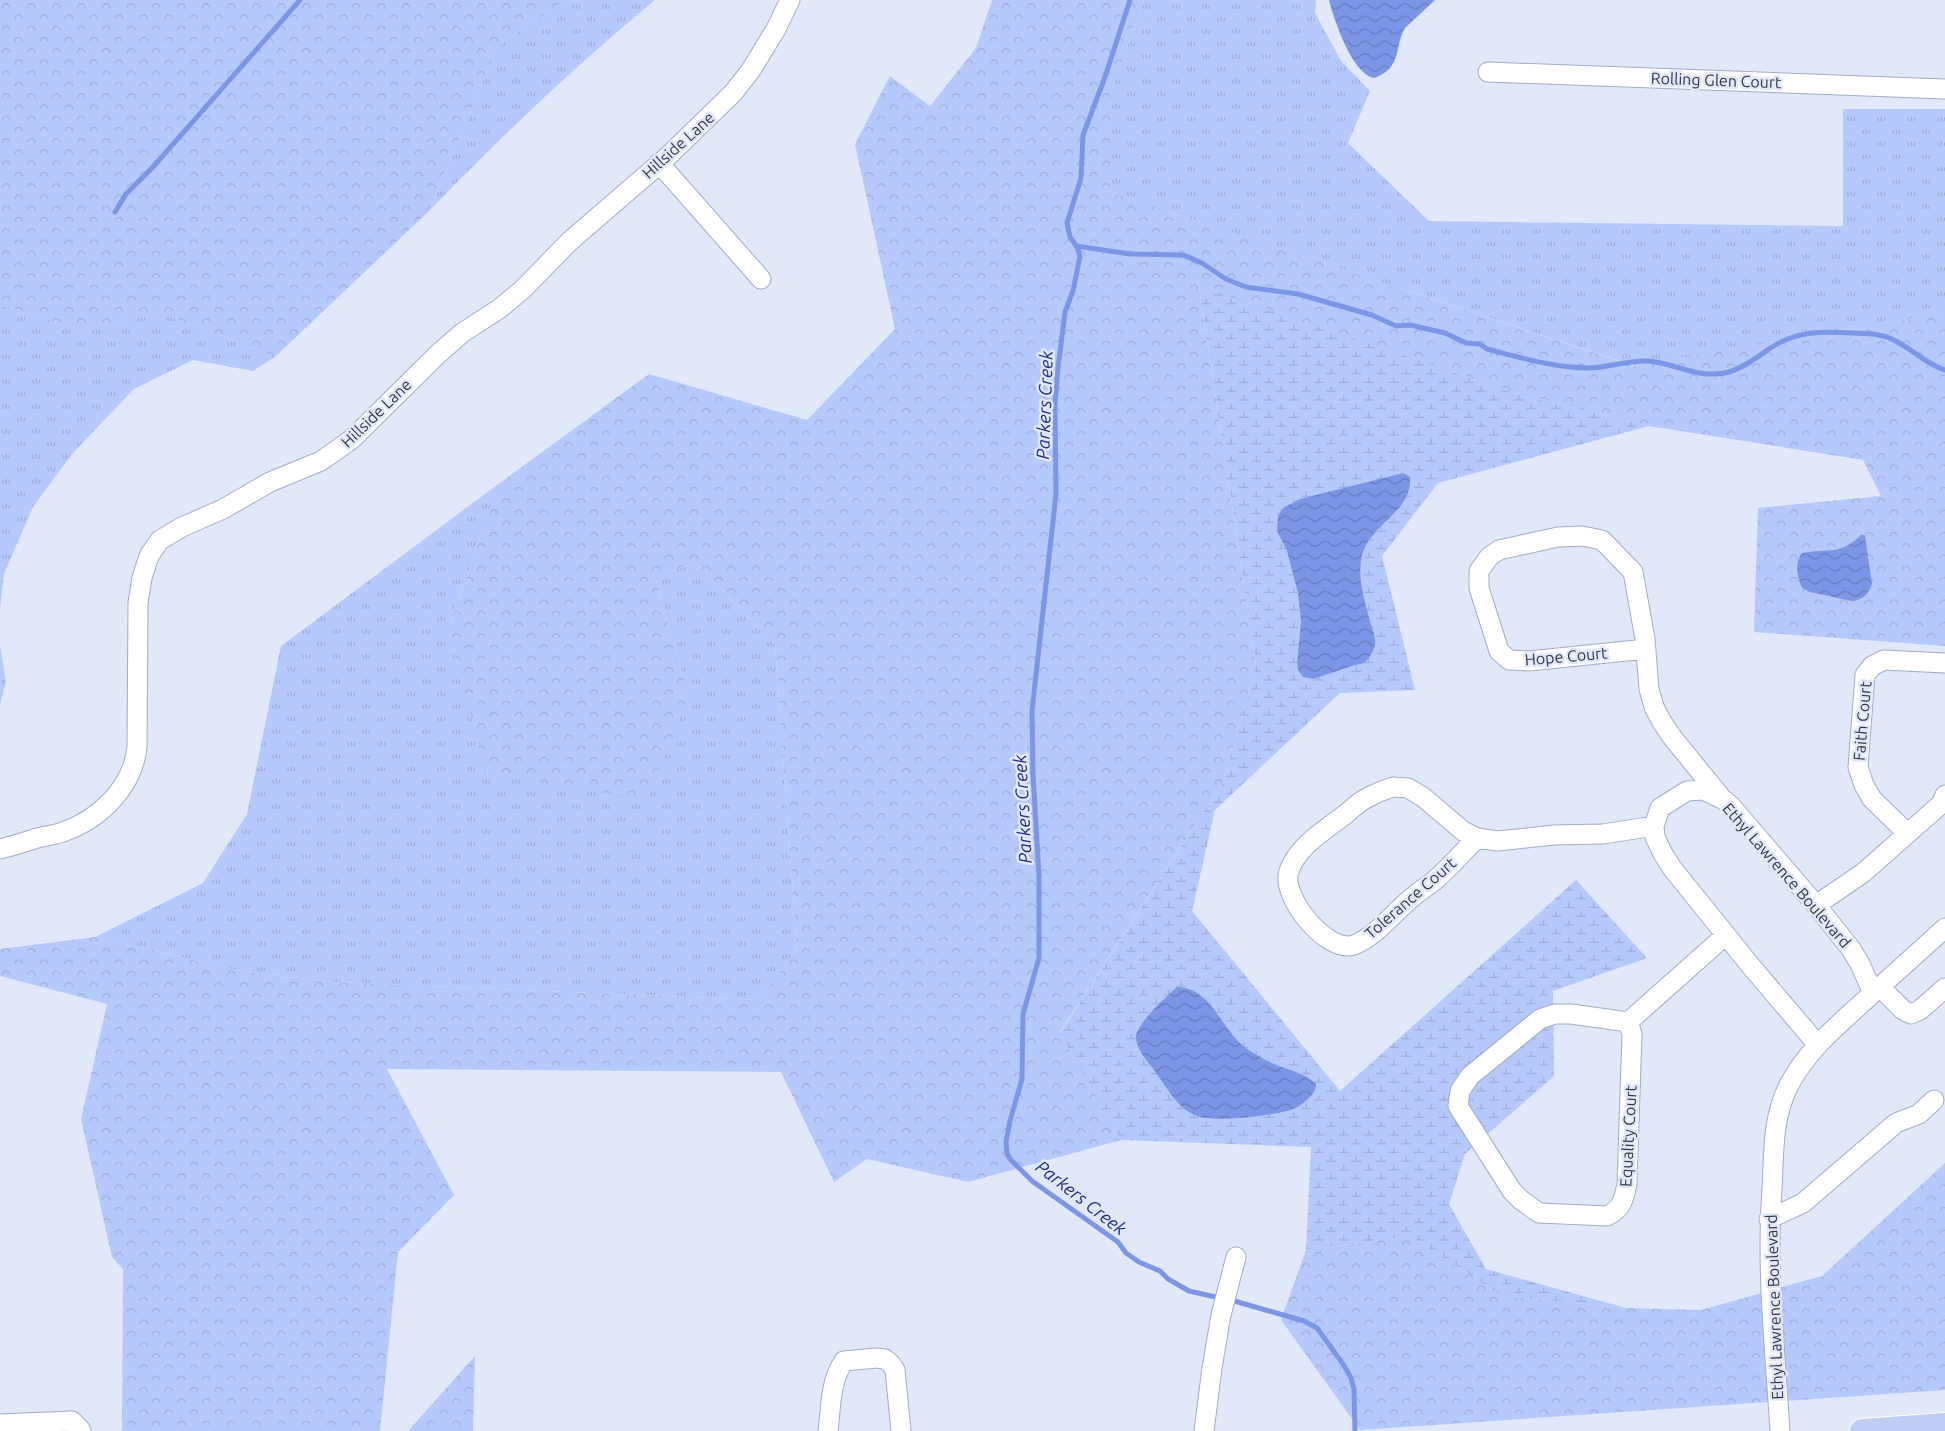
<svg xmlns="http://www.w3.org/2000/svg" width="1945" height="1431" font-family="Ubuntu,sans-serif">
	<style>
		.grass { fill: url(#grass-tufts) }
		.forest { fill: url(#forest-crowns) }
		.wetland { fill: url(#wetland-marsh) }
		.water { fill: url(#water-waves) }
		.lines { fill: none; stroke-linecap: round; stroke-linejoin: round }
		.stream { stroke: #7c96e7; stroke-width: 5 }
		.minor-casing { stroke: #a2acc8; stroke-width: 21 }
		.major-casing { stroke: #fff; stroke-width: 26 }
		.minor { stroke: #fff; stroke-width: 19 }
		.major { stroke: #bfcdf4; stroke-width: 24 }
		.labels { text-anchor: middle; stroke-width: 5; stroke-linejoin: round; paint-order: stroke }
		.street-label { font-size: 16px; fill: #353945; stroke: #e1e8f9 }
		.water-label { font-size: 18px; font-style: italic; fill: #1d2d89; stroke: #e1e8f9 }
	</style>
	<defs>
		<pattern id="grass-tufts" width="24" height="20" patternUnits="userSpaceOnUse" patternTransform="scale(1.25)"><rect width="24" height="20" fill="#b6c9fc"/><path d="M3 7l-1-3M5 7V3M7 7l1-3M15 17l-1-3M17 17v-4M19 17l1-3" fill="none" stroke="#9dadd9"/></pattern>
		<pattern id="forest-crowns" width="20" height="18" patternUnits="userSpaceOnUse" patternTransform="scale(1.25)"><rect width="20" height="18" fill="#b6c9fc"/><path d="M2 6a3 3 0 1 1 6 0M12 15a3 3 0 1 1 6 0" fill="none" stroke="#9dadd9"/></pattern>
		<pattern id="wetland-marsh" width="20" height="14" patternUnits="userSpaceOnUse" patternTransform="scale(1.25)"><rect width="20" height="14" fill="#b6c9fc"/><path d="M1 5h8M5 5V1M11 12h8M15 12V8" fill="none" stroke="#9dadd9"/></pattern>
		<pattern id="water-waves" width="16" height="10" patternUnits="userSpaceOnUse" patternTransform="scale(1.25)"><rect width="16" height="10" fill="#7c96e7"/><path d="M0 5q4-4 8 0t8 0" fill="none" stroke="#667bbd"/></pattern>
	</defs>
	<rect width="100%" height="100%" fill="#e1e8f9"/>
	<path class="grass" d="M566,0h89c-80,66 -153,136 -226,211l69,-165z
		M1144,0h172l-1,13 26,48 29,30 -22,52 81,78 414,5v-117h102v204l-310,53 -526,-174 2,-100z
		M0,305l79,24 81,-16 116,43 -23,15 -60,-11 -59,29 -62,65 -39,53 -29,67 -4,34z
		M501,482l-5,10 -47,135 240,70 -34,-119 40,-16 80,83 22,304 -39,51 -424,-18 -89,-10 -150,-35 108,-54 44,-69 34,-168z
		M0,645l6,37 -6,23z"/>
	<path class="forest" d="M0,0h566l-68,46 -69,165 -153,145 -116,-43 -81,16 -79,-24z
		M992,0h152l-33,92 -1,100 524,174 311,-53v333l-191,-14 4,-124 123,-12 -18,-36 -214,-34 -128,-31 -322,-108 57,378 -32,116 -164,251 61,108 -153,42 -101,-23 -33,23 -53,-110 -394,-3 67,126 -56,57 -18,179h-258l1,-162 -11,-12 -31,-138 26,-115 -107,-28v-27l95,-12 150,35 89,10 424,18 39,-51 -22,-304 -80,-83 -40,16 34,119 -42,103 -162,-26 -36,-147 47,-135 5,-10 148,-108 158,46 88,-91 -40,-185 35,-68 40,30 46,-58z
		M1945,1163v227l-585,40 -79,-110 25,-70 104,-14 92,60 124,12 75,2 121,-34z
		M475,1356l-2,75h-65z"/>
	<path class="wetland" d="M1199,286l322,109 128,31 -211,57 -56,73 33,134 -75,3 -125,117 -23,101 148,180 236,-211 71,78 -94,33 1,85 -89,78 -16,50 37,65 140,39 -124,-12 -92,-60 -104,14 5,-103 -190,-7 -61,-107 164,-252 32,-116z"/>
	<path class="water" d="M1329,0h106l-30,28c-11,18 -2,40 -31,50 -22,-4 -40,-58 -45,-78z
		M1403,473l7,4c3,37 -45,48 -49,84 -3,20 4,41 9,60 2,7 6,16 5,23 -1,7 -6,15 -11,19l-12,3 -39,13 -10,-2 -5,-7 -1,-7 4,-41 -3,-29 -11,-42 -10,-20 1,-15 5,-8 17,-9z
		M1862,534l3,2 7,48c-2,9 -11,17 -20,17l-42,-9 -8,-4c-5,-11 -8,-24 0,-35 27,-5 38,3 60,-19z
		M1177,987c33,1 43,38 64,57 9,8 22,15 33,20 14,6 31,9 42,20 1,10 -15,22 -25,26 -17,5 -78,13 -94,6 -19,-7 -30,-28 -41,-43 -7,-10 -17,-20 -20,-33 -3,-14 30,-43 41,-53z"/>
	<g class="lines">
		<path class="stream" d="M1130,0l-25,77 -22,58 -2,43 -14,45 3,14 7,10 3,9 -7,35 -8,21 -7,56 -3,37 1,89 -24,217 1,63 6,102v82l-16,56 -1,65 -12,42 -4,21 1,12 4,6 21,21 86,61 8,11 13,9 21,9 8,8 21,12 49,11 66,19 13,7 26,36 8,14 3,11 1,42
			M115,212l11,-18 26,-26 148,-168
			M1076,246l54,8 53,1 19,8 24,16 20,8 52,7 74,21 24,11 14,-1 35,8 21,10 14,1 7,5c32,8 67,19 101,19 20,0 39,-8 60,-7 28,2 51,19 81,11 17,-5 29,-16 43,-25 25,-16 51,-16 80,-14 9,1 18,0 26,2 26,4 43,28 67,35"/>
		<g class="minor-casing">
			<path id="minor" d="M1488,72l457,17
				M659,163l102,116
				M1646,649l-117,12 -20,-1 -10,-9 -20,-63v-17l10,-14 10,-7 59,-13 24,-1 20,4 31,32 12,67 4,50 5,18 8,15 10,15 48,59
				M1393,787l15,1 15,9 40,34 14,7c-14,14 -28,30 -43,43 -9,7 -19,13 -27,21 -16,14 -33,35 -53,43 -27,9 -74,-49 -65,-74 9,-26 38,-42 58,-58 6,-5 12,-11 18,-14 9,-5 18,-9 28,-12z
				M1907,833l-35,-34 -8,-14 -6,-18 7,-92 7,-9 12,-6 61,3
				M1477,838l21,3 56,-6 49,-1 51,-8
				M0,849c12,-3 25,-7 37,-11 8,-2 18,-3 26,-6 37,-13 70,-45 74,-85l1,-144 4,-25 5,-16 3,-8 10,-14 22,-13 41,-18 47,-27 51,-21 31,-22 86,-85 24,-21 37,-24 23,-19 48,-49 95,-82 68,-66 18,-23 25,-41 14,-29
				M1816,905l47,-32 78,-69 4,-9
				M1881,988l22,22 8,4 9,-4 25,-22
				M1873,993l72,-65
				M1628,1022l4,12 -5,150c-3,15 -5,25 -20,32l-68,-3 -18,-13 -9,-9 -54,-85 2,-15 10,-15 70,-57 15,-5h16l57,8 98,-87
				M1769,1219l34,-16 93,-80 23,-9 15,-14
				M0,1424l72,-3 8,8 1,2
				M828,1431c3,-24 2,-50 16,-70l33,-3 8,1 6,5 4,6 6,61
				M1204,1431l8,-63 9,-53 15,-58
				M1780,1431c-5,-81 -14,-162 -8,-242 2,-36 0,-71 17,-104 19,-37 54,-64 84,-92l-13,-29 -9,-15 -35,-44 -86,-100 -6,-5 -21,-10 -16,1 -27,17 -6,18 1,11 7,15 10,16 78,97 68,80"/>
		</g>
		<g class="major-casing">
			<path id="major" d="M1862,1431l83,-6"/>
		</g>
		<use href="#minor" class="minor"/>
		<use href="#major" class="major"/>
	</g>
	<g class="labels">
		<g class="street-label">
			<text transform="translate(1716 80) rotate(2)" y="6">Rolling Glen Court</text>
			<text transform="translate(678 145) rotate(-42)" y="6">Hillside Lane</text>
			<text transform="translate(376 413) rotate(-44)" y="6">Hillside Lane</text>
			<text transform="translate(1566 656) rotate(-5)" y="6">Hope Court</text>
			<text transform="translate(1862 721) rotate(-85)" y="6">Faith Court</text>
			<text transform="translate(1787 875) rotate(49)" y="6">Ethyl Lawrence Boulevard</text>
			<text transform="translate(1410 898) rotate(-41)" y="6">Tolerance Court</text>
			<text transform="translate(1628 1136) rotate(-87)" y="6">Equality Court</text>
			<text transform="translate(1774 1307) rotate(-92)" y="6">Ethyl Lawrence Boulevard</text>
		</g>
		<g class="water-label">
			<text transform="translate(1045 405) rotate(-88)" y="6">Parkers Creek</text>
			<text transform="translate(1023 809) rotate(-93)" y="6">Parkers Creek</text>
			<text transform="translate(1081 1198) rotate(38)" y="6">Parkers Creek</text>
		</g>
	</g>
</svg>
